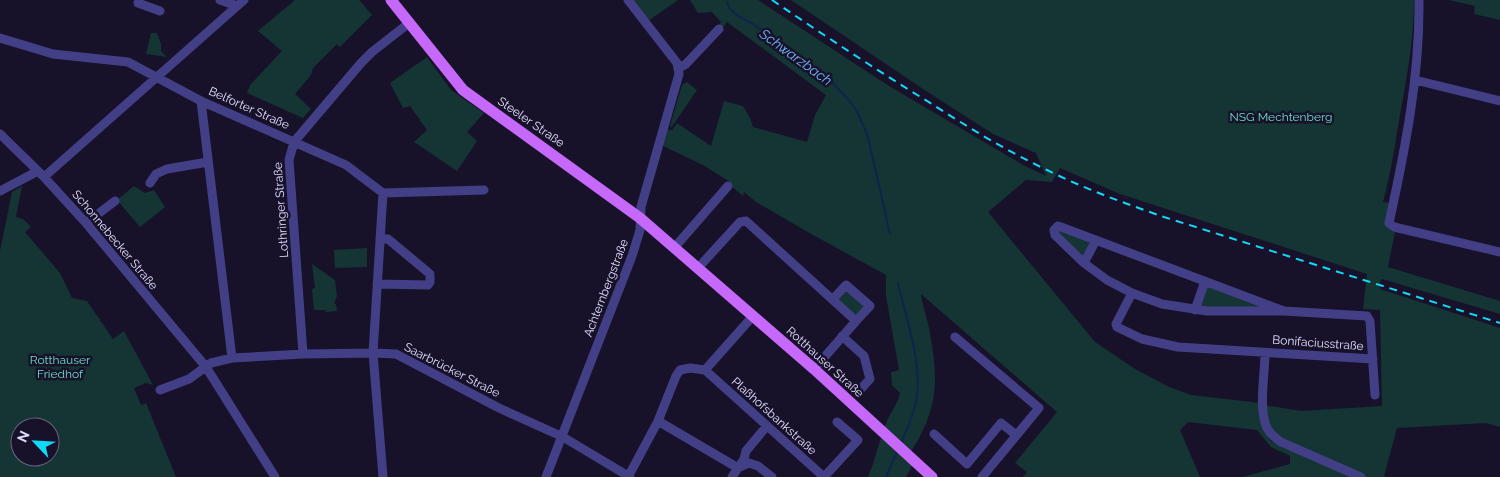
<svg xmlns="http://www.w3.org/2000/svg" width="1500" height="477" font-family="Raleway,sans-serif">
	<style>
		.green { fill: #153434; fill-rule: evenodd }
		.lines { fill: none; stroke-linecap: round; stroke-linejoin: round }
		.stream { stroke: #0f244c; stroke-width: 2 }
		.minor { stroke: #433f87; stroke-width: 9 }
		.major { stroke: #c668f9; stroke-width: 11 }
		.rail { stroke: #10daf6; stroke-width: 2; stroke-dasharray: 8 6; stroke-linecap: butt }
		.labels { text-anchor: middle; stroke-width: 5; stroke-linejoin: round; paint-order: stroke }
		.street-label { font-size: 12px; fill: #e1dcfe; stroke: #17122a }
		.park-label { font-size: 12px; fill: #69ddc3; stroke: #17122a }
		.water-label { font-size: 14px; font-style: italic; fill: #6eb6fa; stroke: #17122a }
	</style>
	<rect width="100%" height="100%" fill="#17122a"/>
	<path class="green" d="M295,0h64l13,15 -32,32 -3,-3 -24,24 -2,7 -16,19 16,15 -8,9 -56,-25 3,-8 32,-34 -24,-20z
		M632,0h46l-30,21z
		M690,0h68l131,86 134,79 23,11 -10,-23 -43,-19 -70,-45 -132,-89h623c0,39 -7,77 -14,115 -5,29 -9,58 -17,87l10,1 -4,20 2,8 4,1 -7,35 112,34v13l-118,-35 -2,3v7l120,39v99l-14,-4 -89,5 -13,48 2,1h-20l-85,-36 -9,-6 -9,-30 38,6 81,-5 -2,-96 -17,-1 4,-35 -247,-80 -60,-26 -8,14 -26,-2 -38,32 107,130 40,27 34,18 22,8 69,8 4,28 7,10 80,36h-109l48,-13v-8l-19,-9 -14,-17 -69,-8 -8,8 20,47h-177l4,-5 -12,-9 42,-51 -136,-118c1,11 6,23 8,34 10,52 10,81 -20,127l5,7 -8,15h-38c8,-18 11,-38 19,-56 4,-10 11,-17 13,-28l-8,-8 -1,-13 8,-2 -13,-74v-21l-73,-40 -57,-33 -12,-10 -1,4 -14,-12 1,-2 -27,-17 -44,-21 4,-15 9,1 5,-7 34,23 13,-45 19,5 7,12 3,9 54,15 8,-27 11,-20 -99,-73 -6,8 -3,-3 3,-5 -9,-10 -14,1z
		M1449,0h51v20l-26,-6 1,-8z
		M151,33h6l4,11v7l6,6 -21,-3z
		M427,57l24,33 33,23 -17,19 10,9 -20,30 -43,-29 13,-12 -17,-24 -7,2 -13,-25z
		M687,82l10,8 -26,38 -1,-2 12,-41z
		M22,186l-6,31 7,2 8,8 -6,5 35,41 12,25 15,3 26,38 11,-8 29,54 -7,-2 -12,5 7,17 5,-2 30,74h-176v-226l12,-59zM20,427h30v30h-30z
		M134,186l11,7 9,-3 11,17 -25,20 -23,-27z
		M1058,230l33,12 -8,14 -25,-22z
		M367,248v19l-32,1 -1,-18z
		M312,264l23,16 2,16 -3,8h2l1,7 -11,1 -1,-2h-11l-2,-21 3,-1z
		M1207,286l51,19v2h-58z
		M847,290l18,16 -9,11 -18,-17z"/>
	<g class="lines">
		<path class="stream" d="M727,2l3,7 8,7 15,8 76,55 19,20 9,12 11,26 22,97
			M898,283c8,35 23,76 19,112 -2,16 -9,33 -16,48
			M886,477l11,-25"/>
		<path class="minor" d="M139,0l-1,3 22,8
			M220,0l17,6
			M1419,0c1,75 -14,150 -30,223l5,4 106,25
			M0,38l53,16 75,8 73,39 145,64 37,28 101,-3
			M679,68l7,-4 33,-35
			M1415,80l85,21
			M201,101l31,257
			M0,134l44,43 42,46 120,144 69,110
			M44,177l200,-177
			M150,183l6,-9 11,-5 41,-7
			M0,191l38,-20
			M86,223l29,-22
			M674,248l54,-62
			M1084,263l12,-23
			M698,268l42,-46 6,-1 110,100 -42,48
			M377,284l51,1 2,-3v-8l-42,-35 -8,-1
			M1132,293l-16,31 1,3 25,12 36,8 195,12
			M833,299l13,-14 24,21 -14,15
			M1195,310l10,-29
			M1284,311l-223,-84 -3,-1 -4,4 1,5 29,28 23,17 25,13 30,11 45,7h77l83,5 3,5 5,74
			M842,336l22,20 6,23 -11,12
			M955,337l84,71 -57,69
			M1265,353c0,21 -7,56 2,75 3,6 8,10 14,14l80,35
			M303,354l-14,-194 5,-18 67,-79 11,-11 37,-29
			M705,370l119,107
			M705,370l48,-54
			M160,390l29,-11 22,-16 21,-5 71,-4 70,-1 23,1 103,54 64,29 67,40
			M658,421l80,47 11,-5 9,3 14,11
			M934,434l33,30 34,-41 15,12
			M383,477l-10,-124 10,-160
			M546,477l86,-221 8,-26 1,-23 38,-133 -2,-11 -49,-63
			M628,477l30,-56 18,-45 4,-6 10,-2 15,2
			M732,477l12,-18 2,-8 20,-24
			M824,477l34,-37 -21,-18"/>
		<path class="major" d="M391,0l72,90 177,128 174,151 118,108"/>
		<path class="rail" d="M772,0c53,36 106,71 160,104 37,24 75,47 115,66 38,19 77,33 117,47l336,106"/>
	</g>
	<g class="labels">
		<g class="street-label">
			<text transform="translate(249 108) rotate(24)" y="4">Belforter Straße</text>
			<text transform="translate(531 122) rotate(35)" y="4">Steeler Straße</text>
			<text transform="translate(281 210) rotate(-94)" y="4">Lothringer Straße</text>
			<text transform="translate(115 240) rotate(50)" y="4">Schonnebecker Straße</text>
			<text transform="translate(606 288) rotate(-69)" y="4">Achternbergstraße</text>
			<text transform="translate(1318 343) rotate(4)" y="4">Bonifaciusstraße</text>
			<text transform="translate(825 362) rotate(42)" y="4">Rotthauser Straße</text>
			<text transform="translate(452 370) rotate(27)" y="4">Saarbrücker Straße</text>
			<text transform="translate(774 416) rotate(42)" y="4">Plaßhofsbankstraße</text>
		</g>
		<g class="park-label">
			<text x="1281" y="121">NSG Mechtenberg</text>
			<text x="60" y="364">Rotthauser<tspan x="60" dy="14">Friedhof</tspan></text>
		</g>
		<g class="water-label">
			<text transform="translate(796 57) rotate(36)" y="5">Schwarzbach</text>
		</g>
	</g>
	<g transform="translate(35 442) rotate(295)"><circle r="24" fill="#17122a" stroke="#68637f"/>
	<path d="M0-4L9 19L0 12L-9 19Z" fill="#10daf6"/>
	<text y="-8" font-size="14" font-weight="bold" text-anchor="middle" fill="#e1dcfe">N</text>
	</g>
</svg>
